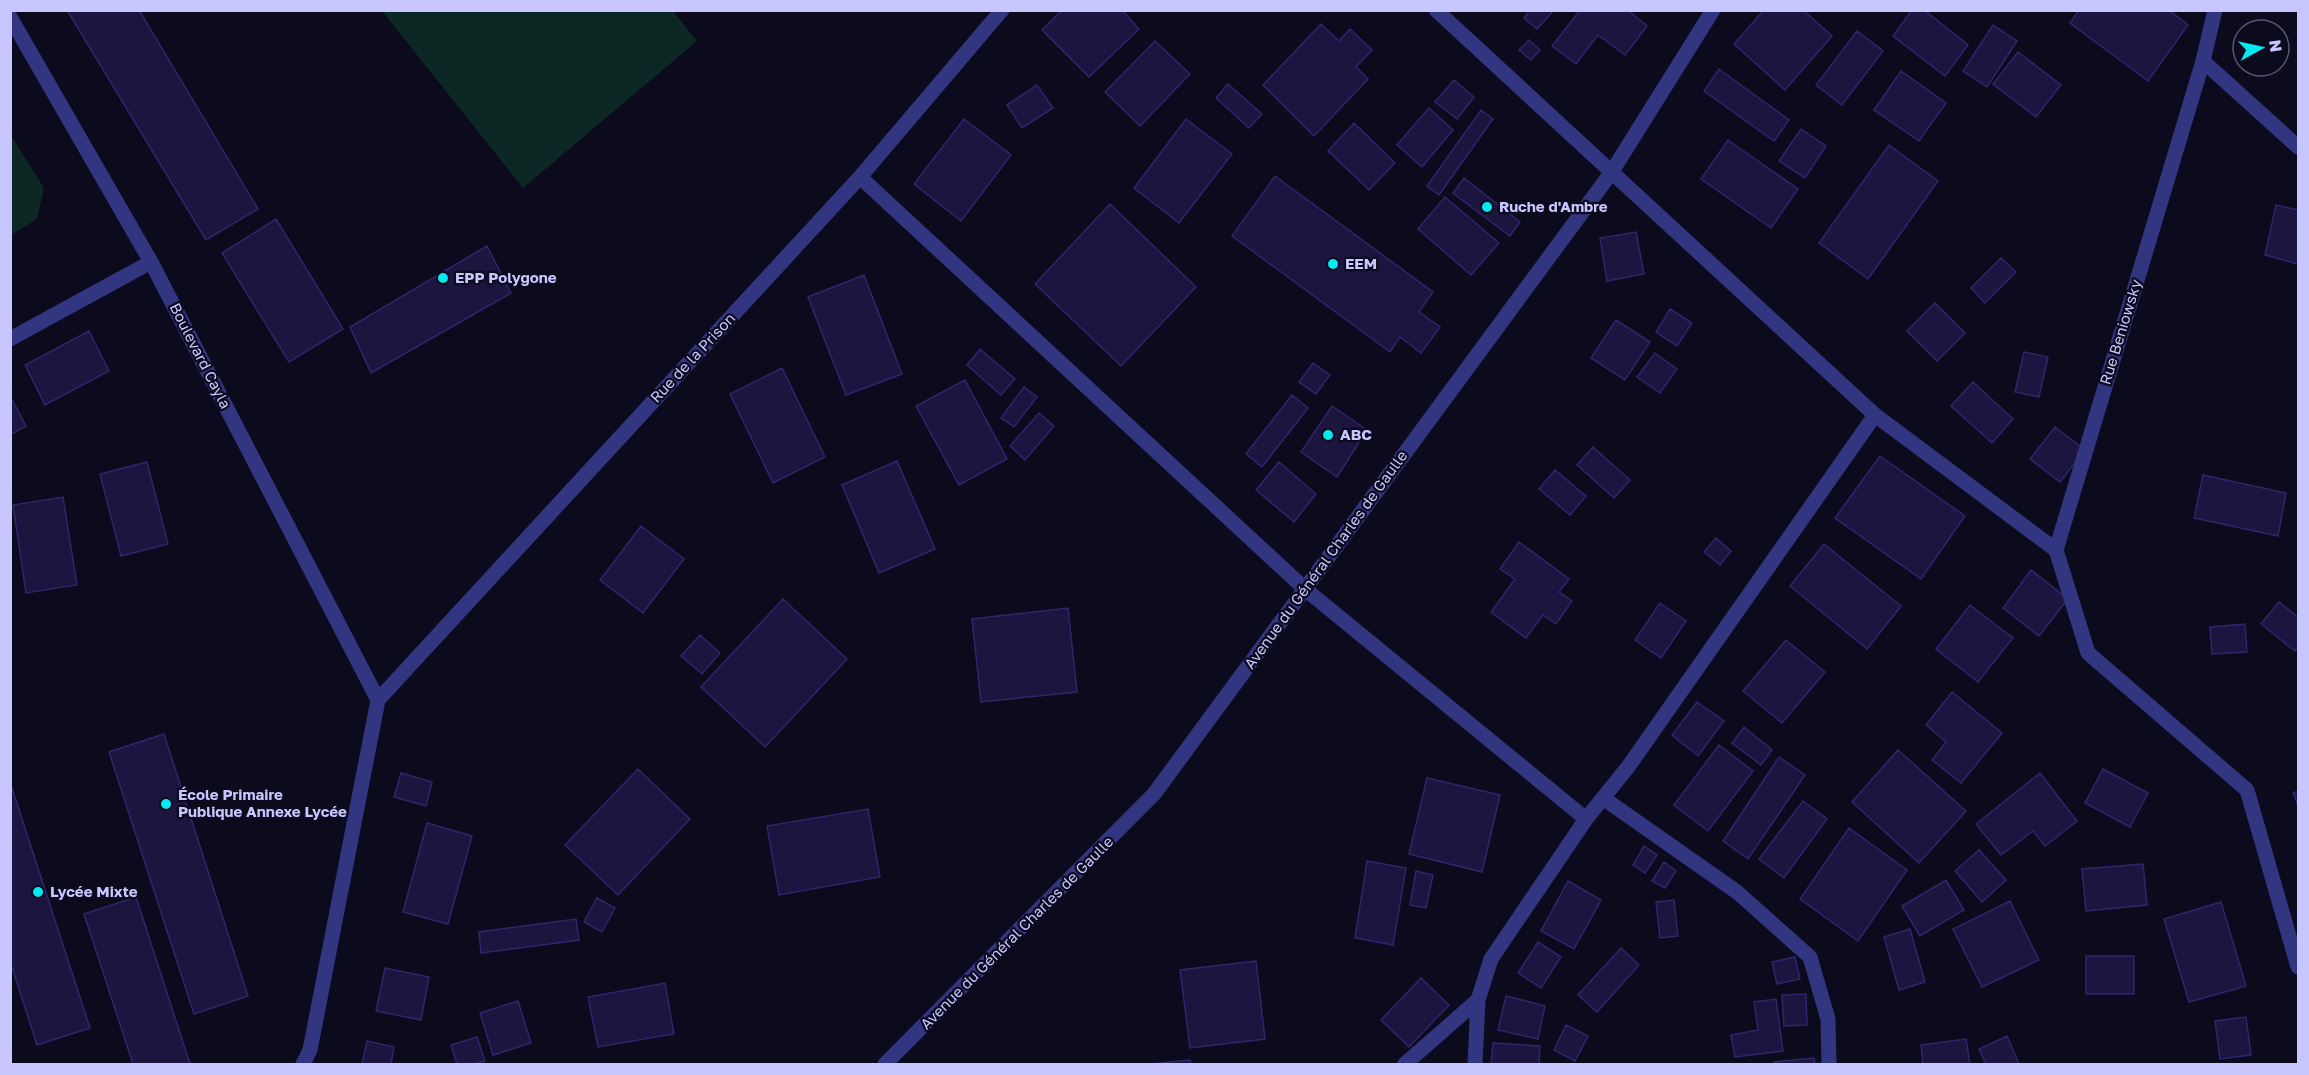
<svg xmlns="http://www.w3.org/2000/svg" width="2309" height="1075" font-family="'Golos Text',sans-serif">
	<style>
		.green { fill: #0d2724 }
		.building { fill: #1b153f; stroke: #2f266c; stroke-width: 1.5 }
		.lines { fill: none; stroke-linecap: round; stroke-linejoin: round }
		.minor { stroke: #32357f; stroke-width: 15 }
		.poi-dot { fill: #00eaf1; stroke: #0c0a1d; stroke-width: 2 }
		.labels { text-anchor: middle; stroke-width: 4.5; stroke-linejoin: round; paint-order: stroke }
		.poi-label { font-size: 15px; font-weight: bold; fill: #c8c6ff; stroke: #0c0a1d; text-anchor: start }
		.street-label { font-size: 15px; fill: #c8c6ff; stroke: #0c0a1d }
	</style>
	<rect width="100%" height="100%" fill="#0c0a1d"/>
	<path class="green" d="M382,11h291l24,30 -174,147z
		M10,134l34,54 -7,31 -26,16z"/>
	<path class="building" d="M67,10h72l119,199 -52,31z
		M1062,10h60l17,19 -50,48 -47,-47z
		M1530,10h24l-17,19 -13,-11z
		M1580,10h48l19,16 -22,29 -27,-20 -22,29 -24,-18z
		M1764,10h39l29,26 -47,54 -51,-46z
		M1912,10h12l44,35 -23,31 -52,-40z
		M2079,10h90l19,15 -40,56 -78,-58z
		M1321,24l18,17 11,-12 22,21 -16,17 12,12 -54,57 -51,-51z
		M1993,25l24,16 -30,46 -24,-16z
		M1857,31l26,20 -41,54 -26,-20z
		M1529,40l11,10 -9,10 -12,-10z
		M1155,41l35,33 -50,52 -35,-34z
		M2018,52l43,33 -25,32 -43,-33z
		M1719,69l70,51 -15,21 -70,-50z
		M1901,71l45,32 -27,38 -45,-31z
		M1454,80l20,17 -17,22 -22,-17z
		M1228,84l34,30 -13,14 -33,-30z
		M1037,85l16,23 -31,20 -15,-23z
		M1429,108l24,22 -31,37 -25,-22z
		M1481,110l12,9 -54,76 -12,-9z
		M964,119l47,36 -50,66 -47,-37z
		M1186,119l46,35 -53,69 -45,-35z
		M1354,123l41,40 -26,27 -41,-39z
		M1801,129l25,17 -21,32 -26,-17z
		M1728,140l70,49 -27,39 -70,-49z
		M1889,145l49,36 -70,98 -49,-36z
		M1275,176l158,116 -14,20 21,15 -19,26 -21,-16 -10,15 -158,-116z
		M1464,178l56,44 -10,14 -57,-43z
		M1445,197l54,46 -28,32 -53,-46z
		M1110,204l86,83 -75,79 -86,-82z
		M2276,205l22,5v54l-33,-9z
		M276,219l67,110 -54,33 -67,-109z
		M1636,232l8,42 -37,7 -7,-43z
		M487,246l24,47 -140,80 -21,-46z
		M2001,258l15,14 -31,31 -14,-15z
		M864,275l38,99 -56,21 -38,-98z
		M1935,303l30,30 -28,28 -30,-30z
		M1670,309l22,14 -15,23 -21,-14z
		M1616,320l34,22 -25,38 -34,-22z
		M89,331l20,40 -64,34 -20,-40z
		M980,349l35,30 -14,16 -34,-30z
		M2024,352l24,5 -9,40 -24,-5z
		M1655,353l22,16 -17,24 -23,-16z
		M1313,363l17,12 -14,19 -17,-12z
		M782,368l43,89 -52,26 -43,-89z
		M965,380l42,79 -48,26 -43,-79z
		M1973,382l40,37 -21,24 -41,-37z
		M1024,387l13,10 -23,30 -13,-9z
		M1292,395l16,13 -46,59 -16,-13z
		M10,396l16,30 -16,9z
		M1332,406l35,24 -30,47 -36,-25z
		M1039,413l15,13 -29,34 -15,-14z
		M2055,427l30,23 -25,32 -30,-23z
		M1593,447l37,33 -16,18 -37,-33z
		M1880,456l85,60 -44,63 -86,-61z
		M897,461l38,88 -56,24 -37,-88z
		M147,462l21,82 -47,12 -21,-82z
		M1279,462l37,32 -22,28 -38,-32z
		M1555,470l31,26 -16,19 -31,-26z
		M2203,475l83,18 -8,43 -84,-18z
		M63,497l14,88 -51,8 -13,-88z
		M641,526l43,33 -41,54 -43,-33z
		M1716,538l15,13 -11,14 -16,-13z
		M1519,542l50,37 -10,13 13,9 -16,23 -13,-9 -17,23 -35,-26 24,-33 -15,-10z
		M1824,544l77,62 -34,43 -77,-63z
		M2031,570l37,29 -29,37 -36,-28z
		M783,599l64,60 -82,88 -64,-60z
		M2279,602l19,15v29l-3,5 -34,-27z
		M1660,603l26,18 -25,37 -26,-18z
		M1970,605l43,33 -35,44 -42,-33z
		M1068,608l9,84 -96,10 -9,-83z
		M2245,624l2,28 -35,2 -2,-27z
		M700,635l20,18 -18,21 -21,-18z
		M1786,640l39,32 -43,51 -39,-32z
		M1952,692l50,41 -41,50 -29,-23 14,-18 -20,-17z
		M1697,702l27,19 -26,35 -26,-21z
		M1744,727l28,23 -11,15 -29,-22z
		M164,734l84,262 -54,18 -85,-262z
		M1719,745l34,26 -45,60 -34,-26z
		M1898,750l68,61 -47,52 -67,-61z
		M1779,757l26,18 -57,84 -25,-18z
		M638,769l52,50 -72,76 -53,-50z
		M2103,769l45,24 -18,34 -45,-24z
		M401,773l31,9 -6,24 -32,-9z
		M2040,773l37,48 -32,25 -12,-15 -32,24 -25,-31z
		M1427,778l73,17 -18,77 -73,-18z
		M10,782l80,246 -53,17 -27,-84z
		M2298,791v14l-5,-12z
		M1803,801l24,18 -43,59 -25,-19z
		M868,809l12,68 -101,18 -12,-69z
		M427,823l45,13 -24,88 -45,-12z
		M1849,828l58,42 -49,71 -58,-42z
		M1644,846l13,9 -12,18 -12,-8z
		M1979,850l27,30 -24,22 -27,-31z
		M1367,861l39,7 -13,77 -38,-7z
		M1664,862l12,9 -11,17 -13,-7z
		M2143,864l4,41 -61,6 -4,-42z
		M1416,871l17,4 -7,33 -16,-3z
		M1946,880l18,30 -44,26 -18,-30z
		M1568,881l33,19 -27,49 -33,-18z
		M136,897l54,167h-57l-49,-150z
		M597,898l18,10 -13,24 -18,-10z
		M1674,900l4,36 -18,2 -4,-36z
		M2010,901l29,59 -57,27 -29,-58z
		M2221,902l25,84 -57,16 -25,-83z
		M576,919l3,21 -98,13 -2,-21z
		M1910,929l15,53 -26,8 -15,-53z
		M1538,942l23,15 -20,31 -23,-15z
		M1621,948l18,17 -42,47 -19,-17z
		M2086,956h48v38h-48z
		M1795,957l5,22 -23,5 -5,-22z
		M1256,961l9,78 -75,9 -10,-78z
		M385,968l44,9 -8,43 -45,-9z
		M1421,978l28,27 -40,42 -28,-27z
		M665,983l9,51 -76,13 -10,-50z
		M1806,994l1,31 -23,1 -2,-31z
		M1506,996l39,10 -7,33 -40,-9z
		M1776,999l7,52 -48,6 -4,-22 27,-5 -4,-28z
		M518,1001l13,42 -38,12 -13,-42z
		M2246,1017l5,38 -31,4 -5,-38z
		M1566,1025l22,11 -13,25 -21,-11z
		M2007,1036l12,28h-33l-7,-15z
		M477,1037l8,24 -10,3h-18l-6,-19z
		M1966,1039l4,25h-47l-2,-19z
		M367,1041l27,6 -3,17h-29z
		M1493,1043l47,3 -1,18h-48z
		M1814,1058l1,6h-41v-2z
		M1190,1060l1,4h-40z"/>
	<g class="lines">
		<path class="minor" d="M1436,10l439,405 181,135
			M2215,10l-12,51 -147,489 32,103 159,137 51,177
			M10,17l141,245 227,438
			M2203,61l95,86
			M860,177l445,412 281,230
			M10,339l141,-77
			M378,700l482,-523 142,-167
			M1603,798l134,94 73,65 18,62 1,45
			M303,1064l7,-14 68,-350
			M885,1064l269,-270 457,-621 102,-163
			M1405,1064l73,-64
			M1475,1064l3,-64 13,-41 95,-140 42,-52 247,-352"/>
	</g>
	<g class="poi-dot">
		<circle cx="1487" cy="207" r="6"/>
		<circle cx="1333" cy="264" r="6"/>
		<circle cx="443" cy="278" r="6"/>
		<circle cx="1328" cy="435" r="6"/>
		<circle cx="166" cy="804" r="6"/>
		<circle cx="38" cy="892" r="6"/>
	</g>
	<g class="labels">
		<g class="poi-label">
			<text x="1499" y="212">Ruche d'Ambre</text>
			<text x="1345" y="269">EEM</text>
			<text x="455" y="283">EPP Polygone</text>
			<text x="1340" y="440">ABC</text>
			<text x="178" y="800">École Primaire<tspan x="178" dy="17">Publique Annexe Lycée</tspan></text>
			<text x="50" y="897">Lycée Mixte</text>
		</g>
		<g class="street-label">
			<text transform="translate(2121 332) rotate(-73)" y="5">Rue Beniowsky</text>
			<text transform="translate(200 356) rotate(63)" y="5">Boulevard Cayla</text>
			<text transform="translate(693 358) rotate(-47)" y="5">Rue de la Prison</text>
			<text transform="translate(1326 560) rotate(-54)" y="5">Avenue du Général Charles de Gaulle</text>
			<text transform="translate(1017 933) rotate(-45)" y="5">Avenue du Général Charles de Gaulle</text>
		</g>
	</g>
	<rect width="2309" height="1075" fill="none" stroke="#c8c6ff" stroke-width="24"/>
	<g transform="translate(2261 48) rotate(82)"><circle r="28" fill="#0c0a1d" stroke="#575577" stroke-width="1.5"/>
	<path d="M0-4.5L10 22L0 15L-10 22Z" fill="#00eaf1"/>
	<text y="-9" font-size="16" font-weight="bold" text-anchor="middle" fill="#c8c6ff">N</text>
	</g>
</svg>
